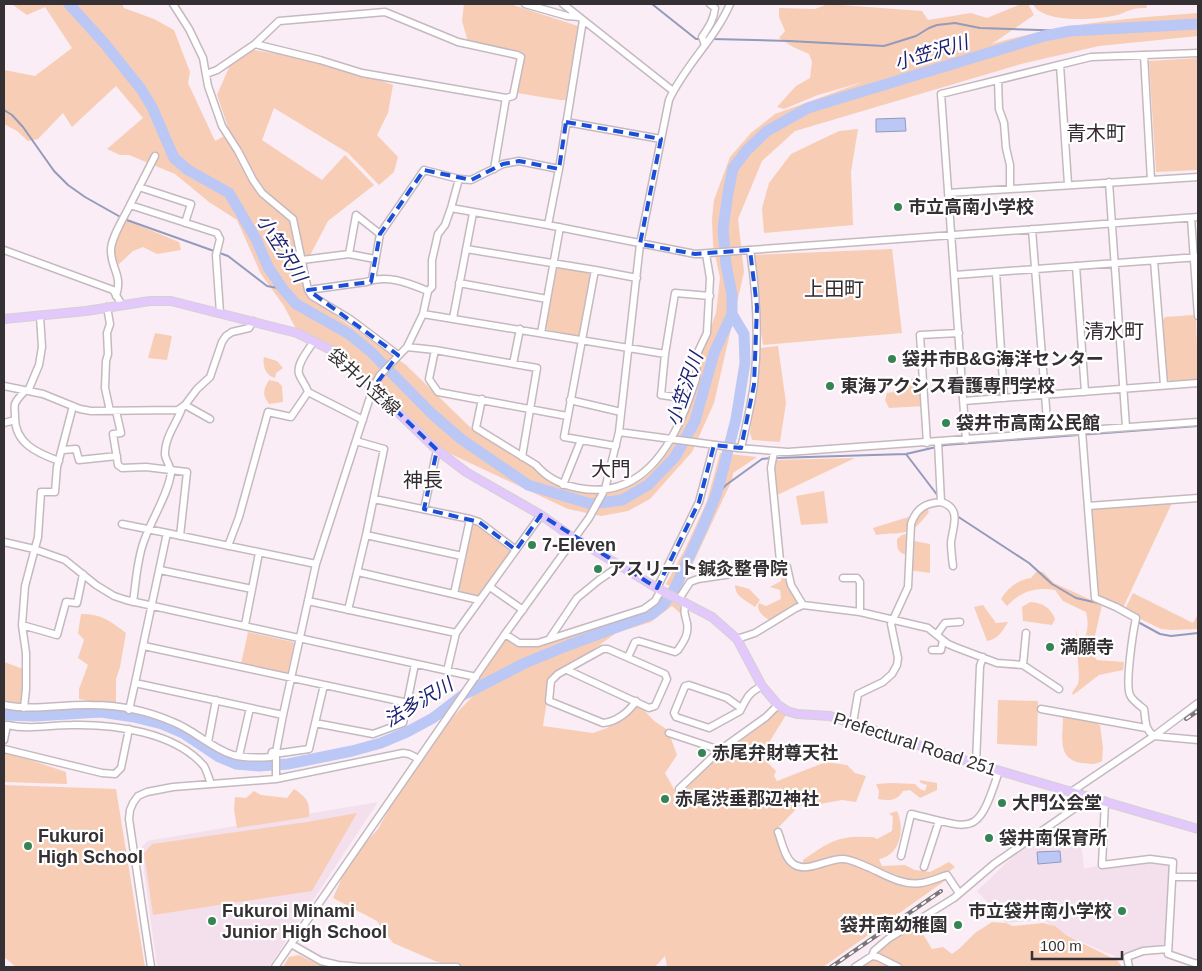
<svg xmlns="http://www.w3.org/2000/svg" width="1202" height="971" font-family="Arial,'Noto Sans JP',sans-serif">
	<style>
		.built { fill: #f4e0ec }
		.green { fill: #f8cdb5 }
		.water { fill: #bbc8f5; stroke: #939abb }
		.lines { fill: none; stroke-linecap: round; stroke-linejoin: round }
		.stream { stroke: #939abb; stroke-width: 2 }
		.river { stroke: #bbc8f5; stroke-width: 11 }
		.minor-casing { stroke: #c5b9c0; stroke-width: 9 }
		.major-casing { stroke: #d3d1d2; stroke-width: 10 }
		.minor { stroke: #fff; stroke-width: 6 }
		.major { stroke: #e2c8fb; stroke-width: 8 }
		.rail-casing { stroke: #7b7478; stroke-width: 4 }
		.rail { stroke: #fff; stroke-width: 2; stroke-dasharray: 5.5; stroke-linecap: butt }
		.marked { fill: none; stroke: #1d4ed8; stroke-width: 4; stroke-dasharray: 10 6; stroke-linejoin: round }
		.poi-dot { fill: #358454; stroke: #fff; stroke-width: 2 }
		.labels { text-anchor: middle; stroke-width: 4.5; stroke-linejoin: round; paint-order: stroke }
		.poi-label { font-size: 18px; font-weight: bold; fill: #353033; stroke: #fff; text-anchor: start }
		.street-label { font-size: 18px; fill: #353033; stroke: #fff }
		.water-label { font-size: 19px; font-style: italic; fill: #1a1f71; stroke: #fff }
		.quarter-label { font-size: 20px; fill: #332a30; stroke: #fff }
	</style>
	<rect width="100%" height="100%" fill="#faedf5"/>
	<path class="built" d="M378,802l-109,165h-112l-16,-119 6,-7z
		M1081,839l3,29 66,-9 21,3 -6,90 -13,-5 -27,9 -8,1 -51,-22 -23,-15 -37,3 -29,-32 46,-44z"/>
	<path class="green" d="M14,4h108l2,4 30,11 20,11 16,42 -2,11 27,58 15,-8 -13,-38 13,-30 24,-15 77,13 62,22 -5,28 -11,22 21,22 -4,15 -15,13 -31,-32 -74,-45 -12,32 60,40 23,-25 29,30 -46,36 -24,46 5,30 97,68 67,65 64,36 32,23 43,1 43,-28 26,-42 14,-40 6,-25 15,-42 4,-35 -7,-33 -1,-26 2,-19 16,-43 21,-24 24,-19 88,-32 -45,13 -34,14 -7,-2 19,-21 14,-8 2,-16 -3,-8 -16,-7 -14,-9 6,-7 -6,-14v-9l36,1 13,-5 94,7 6,9 43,-7 16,5 34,-14h7l6,11 -42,29c67,-20 137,-26 206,-31v23l-99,10 -78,18 -226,67 -33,30 -24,58 6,53 -30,131 -22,49 -42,47 -22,12 -27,5 -33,-7 -130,-61 -84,-84 -58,-35 -12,-23 -23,-32 -24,-54 -28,-18 -34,-28 -46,-19h-9l-13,-6 36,-31 -27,-32 -44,41 -9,-14 -25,26 -10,2 -11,-10 -13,-7v-54l31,6 37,-28 -27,-41 -18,8 -14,-10z
		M464,4h46l68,22 -12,74h-6l-43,-7 7,-38 -56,-13 -6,-21z
		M1033,4h113l1,4c-5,0 -11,0 -16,2 -5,1 -9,4 -14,5 -18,5 -75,9 -84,-11z
		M1198,58v112l-42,2 -7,-111z
		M858,129l-7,43 2,53 -89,8 -2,-25 7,-25 22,-29 48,-23z
		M126,220l53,22 2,8 -24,4 -14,-7 -10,4 -15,14 -7,-18z
		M892,249l10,84 -139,12 -12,-90z
		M559,268l29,5 2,2 -11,60 -3,1 -28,-6 -3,-2 11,-59z
		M1193,315l3,3 2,60 -2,1 -26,2 -3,-2 -4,-59 2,-3z
		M155,333l17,3 -5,24 -19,-2z
		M778,346l8,57 -6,39 -28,-2 -2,-7 10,-85z
		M264,357l13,4 6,7 -7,5 -1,5c-9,-2 -13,-12 -11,-21z
		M923,378l2,28 -36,2 -4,-8 2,-7 6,-1 9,-12z
		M269,380l9,2 4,4 1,16 -14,2c-7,-9 -6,-14 0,-24z
		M720,453l37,4 -24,16 -1,7 -52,111 -14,-7 20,-37 21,-46z
		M855,458l-82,39 -1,-37z
		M824,491l4,32 -27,2 -5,-29z
		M1172,503l-50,107 -27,-12 -4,-93z
		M926,505l3,7c-19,26 -24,19 -53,23l-3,-7 42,-13z
		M475,523l36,26 1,2 -34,45 -17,-4 -2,-4 13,-63z
		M913,532l1,9 16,3v29l-21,-3 1,-17 -4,2c-9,-3 -9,-7 -9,-16l5,-4z
		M1037,571l6,1 11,11 48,22 -11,48 6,7 27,2 -1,8 -24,5 -26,20 -1,-2 6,-9 1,-6 -3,-50 2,12 3,5c7,-12 8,-20 5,-33l-23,-11 -8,-11c-19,-3 -34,1 -48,16l-6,-7c7,-12 17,-19 30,-21z
		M782,574h4l13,29c-9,6 -21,14 -30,17 -6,-4 -14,-10 -10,-17l7,3 15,-7 -1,-9 -10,-3 11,-6z
		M735,585l14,4 11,11 -5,7c-9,-7 -20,-10 -20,-22z
		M661,590l19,14v9l-8,-7 -21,16 -35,11 -66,48 -7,45 50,7 14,-5 31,-21 4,1 12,13 11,7 4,5 8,22 -12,18 10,18 45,-41 60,-43 6,8 -21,34 -1,10 12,12 -2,5 3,5 49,-19 21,3 8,8 11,3 -10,26 -14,-2 -22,4 -10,-1 -11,3 -23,24 16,33 11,1v-4c12,-8 27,-20 42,-22 9,-2 19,-1 28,-1l4,2 15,-8 1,-14 -3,-3h-2l9,-3c8,17 4,44 -18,48l3,7 23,-1 10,5 15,2 19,-10 6,5 -13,10 4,3 -123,87h-156l-2,-11 -10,11h-199l-21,-6 -42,-18 -16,-22 -44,-23 17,-39 28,-30 27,-49 30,-45 39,-40 -2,-8 33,-53 14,9h17l108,-34z
		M1133,593l60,30 5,-9v15l-26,1 -11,-1 -37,-18z
		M1030,602c13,1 20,5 25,17l-3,6 -29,-4 -1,-14z
		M983,605l13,18 12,-1c-6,10 -10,17 -21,19l-13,-34z
		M81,614c21,0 29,7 45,19l-6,34 -4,12v27l-37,-7v-10l9,-24 -10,-7 6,-18 -6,-7z
		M248,632l45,10 1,2 -6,28 -3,1 -44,-9z
		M4,662l22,8 -2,38 -20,-3z
		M998,700l40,1 -1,45 -40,-2z
		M1063,716c12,4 25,4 37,9l3,23 -1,13c-7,4 -11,3 -19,2 -27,-3 -20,-27 -20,-47z
		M4,751l62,21 1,12 -63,-2z
		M919,780l18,3v7l-17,8 -10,-8 -7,1c-6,10 -13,10 -25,8l1,-8 -3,-7 17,-1 22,1 5,5 5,2 2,-6 -6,-2z
		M4,785l112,4 29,178h-129l-12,-10z
		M294,789c13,9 16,12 15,28l-72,11 -3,-18 1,-13 11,1 8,-7 7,4 26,3z
		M357,813l-45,78 -159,24 -9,-62 8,-9 155,-22z
		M992,922l14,1 7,3 30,-3 12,3 11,9 52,26 4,6h-268l18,-11 23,9 -21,-14 44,-25 14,23 11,-2 9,7 8,-6 15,-15z
		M299,955l18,9 13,3h-47l6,-10z"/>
	<path class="water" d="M905,118l1,13 -30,1v-13z
		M1060,851l1,11 -23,2 -1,-12z"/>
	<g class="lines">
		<path class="stream" d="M652,4l44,35h4
			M712,39l77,2 95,5 32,-10 13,-8 8,-3 18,-2 25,5 89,3
			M4,110l8,5 11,12 31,44 14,14 17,12 39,22 104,37 39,30 16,3
			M906,454l32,42
			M775,458l131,-4 39,-9 253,-19
			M716,495l10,-10 36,-26 9,-1
			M957,516l72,47 23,21 24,14 26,6
			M1138,622l22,12 11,2 27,-3"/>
		<path class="river" d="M69,4l36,40 36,45 11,18 22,51 14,12 41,23 27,46 12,28 15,22 13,15 53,30 22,18 60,61 30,26 67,46 63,19 31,-4 26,-15 27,-28 20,-36 19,-68 18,-39v-19l-6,-31 -3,-35 5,-36 5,-25 14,-18 20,-19 41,-23 236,-72 26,-5 128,-7
			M4,715l31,1 66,-4 33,5 28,7 21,9 36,24 17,7 23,2 29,-2 64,-13 29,-8 26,-11 26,-14 30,-23 62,-32 44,-18 83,-31 11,-9 12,-17 29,-64 12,-29 7,-25 13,-51 9,-56 -1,-29 -12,-20"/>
		<g class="minor-casing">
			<path id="minor" d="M173,4l16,25 14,29 5,28 14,40 16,25 15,29 9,13 31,26 15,71 4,6 38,23 48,36
				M525,4l42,12 12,1
				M563,4l110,87
				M255,44l65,16 42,13 144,25 -12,71
				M705,45l-3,-8c6,-9 12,-17 13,-29l-5,-4
				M1144,55l7,125
				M1060,65l8,119
				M206,74l11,-4 38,-26 24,-23 106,-9 73,30 59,13 4,2 -8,39 -7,2
				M998,80l1,29 5,14 2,25 4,17v24
				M566,122l95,17
				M155,156l-25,49 87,28 3,6 -4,16 4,58
				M1109,182l17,245
				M139,187l52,17 -6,19
				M948,193l250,-16
				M451,208l97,17 147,29 503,-37
				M1191,218l7,98
				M548,225l11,-56 24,-149
				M1032,229l16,204
				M466,249l129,21 -31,167 52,9
				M4,250l109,40 9,15
				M349,254l7,-39 24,19
				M706,254l4,24 -3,55 -10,21 -1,25 -7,20 -28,-4 4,-41 10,-61 35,3
				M302,260l47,-6 26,5
				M1154,261l10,124
				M1076,266l9,126
				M595,270l42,8
				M996,272l8,126
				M955,275l243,-18
				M372,280l8,-46 44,-64 35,9 12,1 32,-16 16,-3 40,8
				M459,283l88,16
				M308,290l58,-8c21,-8 42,1 62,9
				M116,296c7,-21 -5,-27 -5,-45 -1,-12 14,-35 19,-46
				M107,307l3,17 -3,9 1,21 -2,7 -1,27 5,23
				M423,314l242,40
				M453,318l20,-105
				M541,333l19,-106
				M407,347l28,3 102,18 -15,89
				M435,350l-6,29 9,13 129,24
				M513,364l7,-35
				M4,386l39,8 37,15 11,2 87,-1 7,-5 12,-16 13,-12 12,-35 4,-6 6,-4 17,-4 4,-7
				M25,391c-3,3 -8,8 -10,13 -1,3 0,8 0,12 -1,27 22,37 44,45
				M28,391l11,-26 3,-18 -2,-31
				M308,392l55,28
				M482,399l-6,29 60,37c11,13 26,20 42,23 62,12 93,-39 111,-89
				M570,400l51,12
				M964,401l234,-18
				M185,405l25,14
				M116,411l5,22 -8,1 5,31 4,3 24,-1 41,5 -7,64
				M4,423l11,-3
				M1082,431l13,167 21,9 20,11c-3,14 -11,66 -6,77 2,5 9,10 14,14 2,11 0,20 10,27l44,-33
				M619,432l119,16 50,4 410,-30
				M966,440l-25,-346 150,-37 107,-4
				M938,442l3,60c21,6 12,24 10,40 0,8 1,16 2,24
				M927,443l-7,-108 39,-2
				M741,448c5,-21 10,-42 13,-64 5,-45 3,-89 -4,-134
				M63,450l13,-1 3,11 38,-4
				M774,452l-3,16 9,93
				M563,485l18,-45
				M374,499l96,20 9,3 37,28
				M1088,506l110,-8
				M424,509l13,-59
				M122,524l45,9
				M366,535l96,21
				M4,542l30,7 31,11 31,25 18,11 12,4 350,77
				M228,546l11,-29 29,-105 23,5 17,-25c-2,-7 -7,-12 -9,-18 -3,-10 10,-25 15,-33
				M160,570l92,19
				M358,572l121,28
				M843,578h14l3,4v30
				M490,587l33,23
				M657,588l42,-86 15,-57
				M454,594l16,-75
				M679,599l11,-17 8,-3 47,-7 35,-11 7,6 4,18 12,20
				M308,601l148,32
				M133,602c3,-20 4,-43 11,-61 7,-21 24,-46 27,-68 0,-6 -5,-12 -6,-18 -1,-17 12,-32 17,-47
				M348,610l18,-75 18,-86 -28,-8
				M22,625l35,10 9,-33 11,1 6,-29
				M245,625l14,-72
				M505,634l14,9h19l106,-34 11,-8 6,-11
				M937,634l8,-11 15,-1
				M550,638l27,-40 22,-18 22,-15
				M737,639l18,-6 41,-25 7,-3 57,7 68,16 20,16 7,3 42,16 26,2 36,24
				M144,646l264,57
				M932,650h9l2,-10
				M628,657l7,-15 4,-1 36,11 3,-2c6,-9 11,-16 9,-27 -2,-8 -4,-12 -1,-20
				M1023,665l3,-32
				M567,670l82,38 6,-2 12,-27 -2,-5 -57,-25h-5l-45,25 -7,7 -2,20 54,22c13,-1 26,-11 33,-22
				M447,671l9,-38 85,-118
				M4,705c29,6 58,-1 87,0 27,0 57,6 82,17 21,8 38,26 60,33 12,3 26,3 38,2l1,-5 9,1 28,-4 15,-64
				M24,708l2,-19v-36l-4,-28 3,-39 13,-49 3,-45h14l2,-25 16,-61
				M741,708l-14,-10 -38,-13 -4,1 -11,27 2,4 33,11 31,-17c7,-13 8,-18 22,-25
				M1041,709l105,19
				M129,710l6,-27
				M283,715l-148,-32 32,-150 149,31
				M315,723l58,11 30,-11 12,-59
				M853,723l5,-29 25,-12 9,-8 5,-9 1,-7 -7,-34 17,-37 3,-63c5,-15 14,-21 30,-22
				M669,733l51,17
				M4,740l3,-15c22,5 43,0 65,0 42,-1 103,7 132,41 3,5 5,13 7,18
				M208,742l8,-42
				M4,749l98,24 13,1 6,-6 8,-39
				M239,756l11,-48
				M976,764l4,-98 3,-9
				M276,779v-27l7,-37 33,-151 57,-176 7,-13 27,-28 16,-33 5,-23 4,-4v-27l6,-26 7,-9 6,-17 8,-29
				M679,789l41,-39 46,-33 12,-12
				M1071,792l83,-56 44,4
				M1105,801l-3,64 48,-6 23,3 -5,92 29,10 1,-1
				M778,832c4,10 6,24 14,31 14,12 37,-6 52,-4 9,1 18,6 26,9 15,7 33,18 51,15 8,-1 17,-5 26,-8l12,18
				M901,856l10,-42c64,15 66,24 88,-43
				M924,867l15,-46
				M1173,877h25
				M291,944l30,17 17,4 22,2h97
				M872,956l2,-5 14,-12 66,-41 40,-34 97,-67
				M151,967l-22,-148 1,-9 3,-7 5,-7 9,-4 26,-5 103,-8 127,-26 6,1 10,5
				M275,967l230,-333 84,-116 16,-29 14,-57 21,-188 29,-144c16,-35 46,-61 61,-96
				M855,967l17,-11 6,1 20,10
				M1129,967l-2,-10 16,-6 25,-2"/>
		</g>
		<g class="major-casing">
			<path id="major" d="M4,319l82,-8 64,-10h21l126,32 38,19 102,98 29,22 75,43 28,20 93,56 50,26 25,22 25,47 16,19 9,6 10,3 33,2 146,48 222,65"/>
		</g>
		<use href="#minor" class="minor"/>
		<use href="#major" class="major"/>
		<g class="rail-casing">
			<path id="rail" d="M1186,719l12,-8
				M831,967l110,-76"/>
		</g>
		<use href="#rail" class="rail"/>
	</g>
	<path class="marked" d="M566,122l95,17 -21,105 55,10 55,-4 7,57 -3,78 -13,63 -27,-3 -15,57 -42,86 -116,-73 -25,35 -37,-28 -55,-13 13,-59 -64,-62 25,-33 -90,-65 63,-8 9,-48 44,-64 47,10 32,-16 16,-3 40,8z"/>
	<g class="poi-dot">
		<circle cx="898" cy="207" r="5"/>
		<circle cx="892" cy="359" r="5"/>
		<circle cx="830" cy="386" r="5"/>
		<circle cx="946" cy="423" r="5"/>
		<circle cx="532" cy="545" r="5"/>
		<circle cx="598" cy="569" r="5"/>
		<circle cx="1050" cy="647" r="5"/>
		<circle cx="702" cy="753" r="5"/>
		<circle cx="665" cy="799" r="5"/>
		<circle cx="1002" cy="803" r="5"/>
		<circle cx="989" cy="838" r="5"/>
		<circle cx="28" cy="846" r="5"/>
		<circle cx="1122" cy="911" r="5"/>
		<circle cx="212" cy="921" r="5"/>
		<circle cx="958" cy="925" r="5"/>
	</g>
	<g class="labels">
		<g class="poi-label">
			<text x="908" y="213">市立高南小学校</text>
			<text x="902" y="365">袋井市B&amp;G海洋センター</text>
			<text x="840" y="392">東海アクシス看護専門学校</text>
			<text x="956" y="429">袋井市高南公民館</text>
			<text x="542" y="551">7-Eleven</text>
			<text x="608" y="575">アスリート鍼灸整骨院</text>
			<text x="1060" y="653">満願寺</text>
			<text x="712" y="759">赤尾弁財尊天社</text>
			<text x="675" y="805">赤尾渋垂郡辺神社</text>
			<text x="1012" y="809">大門公会堂</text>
			<text x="38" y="842">Fukuroi<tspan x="38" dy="21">High School</tspan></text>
			<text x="999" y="844">袋井南保育所</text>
			<text x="222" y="917">Fukuroi Minami<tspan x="222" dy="21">Junior High School</tspan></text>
			<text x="1112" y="917" text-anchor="end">市立袋井南小学校</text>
			<text x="948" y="931" text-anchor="end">袋井南幼稚園</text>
		</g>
		<g class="street-label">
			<text transform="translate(364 382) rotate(42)" y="6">袋井小笠線</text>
			<text transform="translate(915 744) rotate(18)" y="6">Prefectural Road 251</text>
		</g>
		<g class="water-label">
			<text transform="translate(931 52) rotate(-17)" y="7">小笠沢川</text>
			<text transform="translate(282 248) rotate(58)" y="7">小笠沢川</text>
			<text transform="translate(684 389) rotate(-71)" y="7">小笠沢川</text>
			<text transform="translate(418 702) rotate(-31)" y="7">法多沢川</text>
		</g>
		<g class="quarter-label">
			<text x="1096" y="140">青木町</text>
			<text x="834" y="296">上田町</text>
			<text x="1114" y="338">清水町</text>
			<text x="611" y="476">大門</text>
			<text x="423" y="487">神長</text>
		</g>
	</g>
	<rect width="1202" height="971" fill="none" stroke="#353033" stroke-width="10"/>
	<path d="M1032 951v8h90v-8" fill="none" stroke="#353033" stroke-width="2.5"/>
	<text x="1040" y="951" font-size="15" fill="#353033" stroke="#ffffff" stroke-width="4" paint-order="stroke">100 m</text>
</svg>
